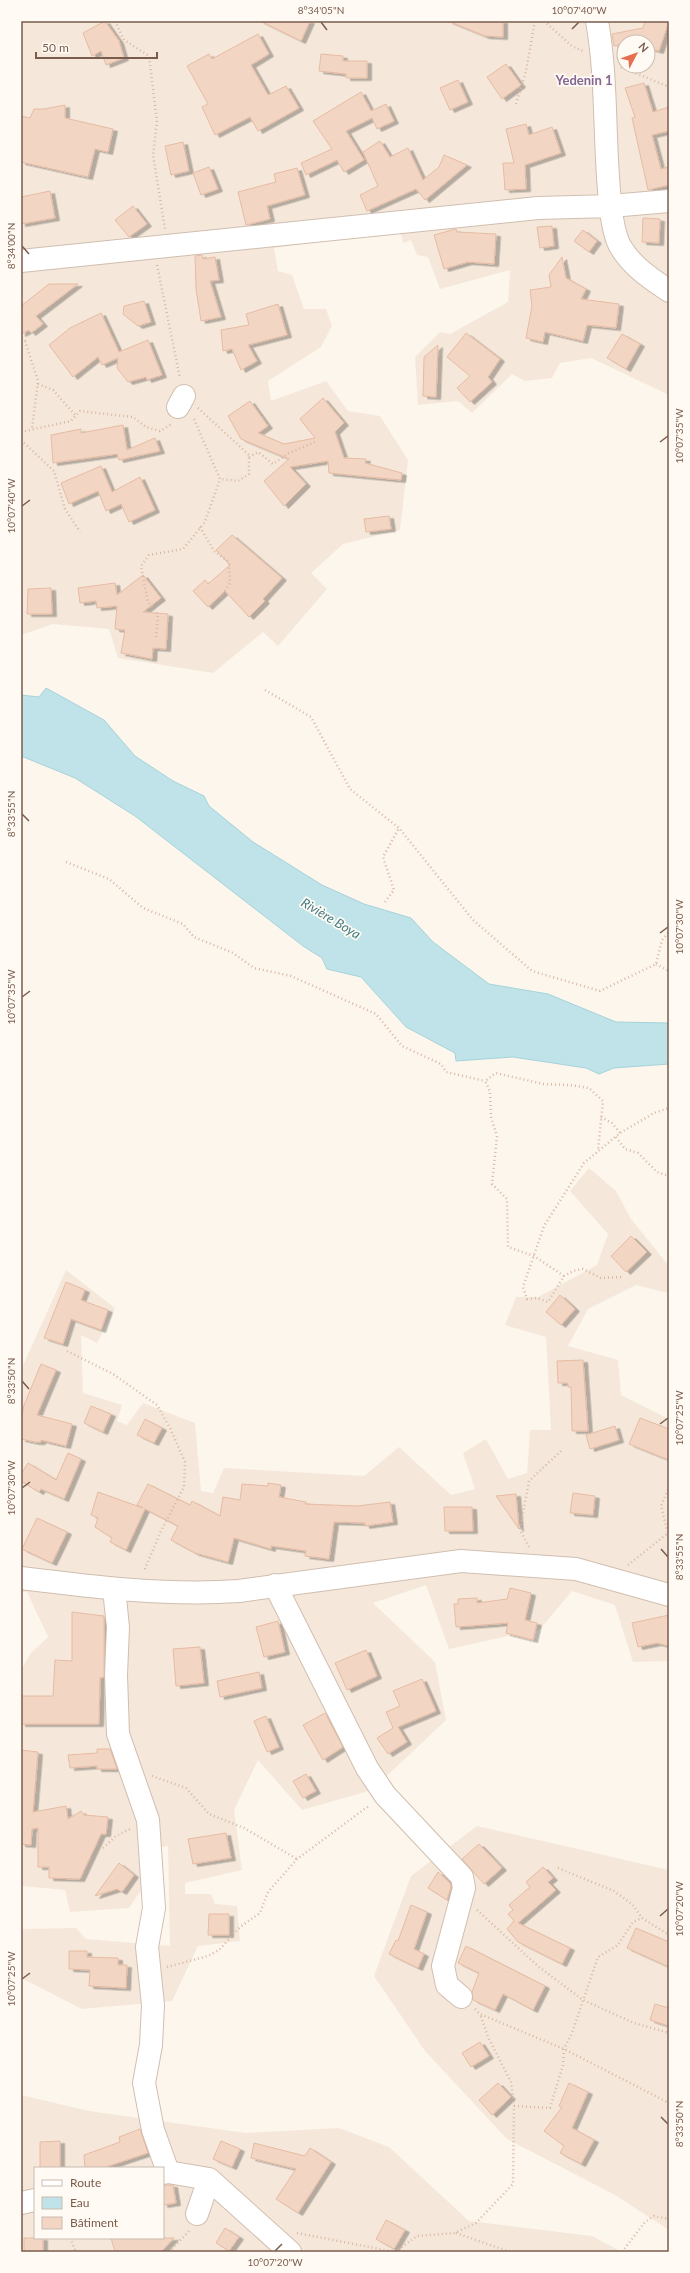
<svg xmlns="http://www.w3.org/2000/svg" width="690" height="2273" font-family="Lato,sans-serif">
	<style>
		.residential { fill: #f5e8da; fill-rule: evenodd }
		.water { fill: #bfe3e8; stroke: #a5d3da }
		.building { fill: #f3d5c3; stroke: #e6bba3; filter: url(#shadow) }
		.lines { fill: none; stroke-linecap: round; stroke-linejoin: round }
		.minor-casing { stroke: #d1beb0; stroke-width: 24 }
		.path { stroke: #d9b8a5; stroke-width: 2.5; stroke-dasharray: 1 3; stroke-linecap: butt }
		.minor { stroke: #fff; stroke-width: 22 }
		.ticks { fill: none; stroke: #7a5c4d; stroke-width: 1.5 }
		.labels { text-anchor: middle; stroke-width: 3.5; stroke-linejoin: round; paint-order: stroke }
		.neighbourhood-label { font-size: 13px; font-weight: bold; fill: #846695; stroke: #fffaf3 }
		.water-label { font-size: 13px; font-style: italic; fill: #437c86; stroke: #fffaf3 }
		.neatline { fill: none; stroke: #7a5c4d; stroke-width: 1.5 }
		.ticks-label { font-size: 10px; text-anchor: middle; fill: #7a5c4d }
	</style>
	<defs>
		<filter id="shadow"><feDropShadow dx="4.5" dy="2.5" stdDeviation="0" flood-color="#0004"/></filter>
	</defs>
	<rect width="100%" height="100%" fill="#fdf6ec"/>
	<path class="residential" d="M21,21h648v374l-78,-37 -31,5 -8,15 -27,3 -13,-7 -40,39 -14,-12 -40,4 -3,-48 25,-25 10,2 58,-32 2,-32 -70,19 -12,-32 -11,-2 -6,-15 -8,3 -3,-13 -126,18 4,23 14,4 12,34h22l6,17 -11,21 -53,34 3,20 55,-20 22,30 32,5 28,44 -8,70 -57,14 -32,29 16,16 -49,57 -15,-14 -50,41 -95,-15 -9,-29 -56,-5 -32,11zM624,42h24v24h-24z
		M589,1168l27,23 15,28 38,47 -1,27 -32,-8 -48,24 -20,37 50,14 3,35 48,24v242l-36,1 -18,-57 -43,-14 -32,38 -91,20 -23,-64 -53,18 62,59 11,58 -74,70 -70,20 -44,-50 -24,50 8,60 -57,13v11h26l4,10 22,2 3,35 -42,5 -26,55 -90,8 -61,-31v-49l55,-1 10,11 84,7 -2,-100 -24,4 4,30 -19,28 -59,4 -5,-22 -44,-4v2v-218l10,-17 17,-16 -21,-45h-6v-222l45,-100 49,38 -18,35 -16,-8 2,58 39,12 -5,16 10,4 16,-22 52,20 6,68 12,2 11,-25 140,8 35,-29 52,48 24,-6 -12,-36 23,-14 22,40 19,-6 3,-43h21l-5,-93 -41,-12 11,-28h22l59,-32 11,-31 -38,-43z
		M477,1826l192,44v360l-54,-35 -108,-56 -82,-88 -51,-75 37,-100z
		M21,2095l68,16 157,22 93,-5 50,19 80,74 123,15 30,16h-601zM35,2168h128v70h-128z"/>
	<path class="water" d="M46,688l58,32 31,36 38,25 31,15 5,10 44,36 69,43 42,19 47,14 22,24 56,42 59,10 68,28 53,1v41l-55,4 -15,6 -13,-6 -73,-11 -57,4 -1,-8 -49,-26 -45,-50 -34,-8 -5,-11 -19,-12 -168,-130 -60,-38 -54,-22v-61l18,2z"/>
	<path class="building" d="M105,21l14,20 5,17 -18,7 -5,-14 -9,5 -9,-23z
		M260,21h50l-9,20z
		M448,21h55v16l-18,-1z
		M645,21h24l-10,30 -11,-3v-6h-24v2l-10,2 -2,-12 31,-6z
		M258,34l11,20 -18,11 17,30 18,-9 13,22 -41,23 -8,-14 -35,18 -13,-28 6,-3 -21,-38 22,-12 3,5z
		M321,54l22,2v5h24v17h-21v-4l-27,-3z
		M506,64l15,21 -19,14 -15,-22z
		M458,80l10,22 -18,8 -10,-22z
		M644,83l9,29 16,-5v24l-17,4 9,34 8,-2v18l-21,5 -16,-72 3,-1 -10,-29z
		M361,92l10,19 15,-7 8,17 -17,8 -5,-11 -26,13 18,29 -20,12 -7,-12 -31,15 -5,-12 31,-14 -19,-28z
		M65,105v13l48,11 -5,23 -13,-3 -7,28 -67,-15v-46l9,2 4,-9h10z
		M526,124l3,11 23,-8 9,26 -36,12 1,24 -21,1 -2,-27h11l-8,-34z
		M380,141l10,16 18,-9 15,32 16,-13 5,-12 23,10 -42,35 -9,-11 -49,22 -7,-16 18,-9 -15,-34z
		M183,142l6,29 -18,4 -6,-29z
		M209,167l9,22 -17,6 -8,-22z
		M297,168l8,27 -38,11 3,13 -24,6 -8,-33 38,-10 -2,-8z
		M50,191l5,27 -34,6v-27z
		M133,206l14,18 -18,13 -14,-17z
		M643,218l17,1 -1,24 -17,-1z
		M552,226l2,20 -14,2 -3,-21z
		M456,229l1,3 39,2 -2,30 -26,-2 -24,7 -10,-34z
		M583,230l14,11 -8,11 -15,-11z
		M202,255l1,4 12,-2 4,23 -9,1 11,36 -20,4 -5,-32 -1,-33z
		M562,257l4,21 20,11 -5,10 38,5 -3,24 -29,-3 -4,16 -38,-9 -2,10 -17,-4 6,-32 -2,-16 21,-3 -2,-12z
		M49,284h29l-42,32 7,8 -12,9 -2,-3 -8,4v-28z
		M144,301l7,21 -13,4 -15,-12 1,-8z
		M278,304l9,31 -39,10 9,16 -16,9 -9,-21 -9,2 -2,-21 28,-5 -3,-11z
		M101,313l18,39 29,-12 14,35 -15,5 -1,-3 -18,5 -11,-14 1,-10 -16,7 -4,-8 -25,20 -24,-32 21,-17z
		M466,333l34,26 -12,18 4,5 -22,20 -13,-14 13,-12 -23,-19z
		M622,334l18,10 -14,25 -19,-11z
		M438,345l-2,52 -13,-1 1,-39z
		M323,398l21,25 -9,9 9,26 22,1 -1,4 37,10 -1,7 -72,-7 -1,-12 -38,6 16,17 -22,22 -20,-25 25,-22 -48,-20 -13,-23 22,-15 18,25 -10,7 26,11 31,-6 -15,-19z
		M123,425l4,25 28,-12 5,13 -41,9 -2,-6 -64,9 -2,-28 30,-6v4z
		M101,466l11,26 28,-15 15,33 -26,12 -8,-18 -15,7 -8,-20 -29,13 -8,-21z
		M389,516l2,13 -25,3 -2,-13z
		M232,535l50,43 -19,21 2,2 -16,16 -24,-26 -17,16 -15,-16 12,-11 3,4 22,-19 -14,-15z
		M143,575l18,23 -18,14 25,2 -2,35 -13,-1 -1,11 -31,-6 4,-23 -10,-1 2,-23 -20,2 -1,-7 -16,2 -2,-15 37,-5 2,12z
		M51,588l1,26h-25l1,-25z
		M631,1236l16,16 -21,20 -15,-16z
		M66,1282l19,8 -4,10 27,10 -7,20 -30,-11 -8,25 -19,-6z
		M560,1295l15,14 -14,16 -15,-13z
		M583,1360l5,71h-16l-1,-44h-3v-4h-10l-1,-22z
		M41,1364l15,6 -19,45 35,9 -6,22 -25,-6v2h-6l-14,-3v-19l3,-15z
		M91,1406l20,8 -8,18 -19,-9z
		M640,1418l29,11v31l-40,-16z
		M145,1419l17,9 -8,15 -17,-8z
		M615,1426l4,14 -29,9 -4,-14z
		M68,1453l13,6 -17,40 -23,-10 -2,3 -18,-11v-7l7,-11 28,17z
		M268,1483l13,2 -2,12 27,5 -1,2 52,2 33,-4 3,20 -28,4v-3l-31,-1 -5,37 -24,-3 1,-5 -35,-5v3l-37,-11 -6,24 -33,-9 -24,-13 7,-14 -33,-17 -19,41 -16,-8 2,-4 -17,-11 3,-9 -7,-3 7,-23 45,16 -6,-3 11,-21 42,21 2,-4 28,15 3,-19 17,3 2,-16 26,2z
		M573,1493l22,3 -2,19 -23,-2z
		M516,1494l3,35 -23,-33z
		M444,1507h28l1,24h-28z
		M37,1518l30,14 -15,31 -30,-14z
		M510,1588l21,5 -6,27 12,3 -4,17 -27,-7 2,-10 -52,4 -2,-23h4v-5l19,-1v5l30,-4z
		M72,1612l32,4v61l-4,1 -1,46h-78v-28h32l2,-36 17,1z
		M669,1615v31l-12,-3 -19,4 -6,-24z
		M278,1621l7,31 -21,5 -8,-30z
		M200,1647l4,36 -28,3 -3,-37z
		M366,1650l11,26 -30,14 -12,-27z
		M259,1672l3,16 -42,9 -3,-16z
		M422,1679l14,32 -38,16 9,15 -19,12 -11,-16 16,-10 -7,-16 14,-6 -7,-15z
		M325,1713l18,34 -20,13 -20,-35z
		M266,1716l13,31 -12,5 -13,-31z
		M97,1749h13l7,20h-20v-3l-27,2 -2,-13 29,-2z
		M21,1750l17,2 -5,60 33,-6 2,13 13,-8 3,4 24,2 -2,17h-5l-21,45 -31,-1v-11h-11v-39l-6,1 -1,16 -10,-1z
		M306,1774l10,17 -13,7 -10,-17z
		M226,1833l5,25 -38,6 -5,-25z
		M479,1844l23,24 -18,16 -22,-25z
		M119,1863l15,12 -12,17 -5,-3 -22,7z
		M543,1867l10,11 -5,4 8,8 -38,33 52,25 -8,16 -44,-22 -11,-13 7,-8 -6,-7 5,-4 -4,-5 21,-18 -4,-5z
		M438,1872l12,11 1,4 -4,13 -19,-12z
		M411,1905l16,7 -13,37 10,5 -6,14 -29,-14 7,-14 2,1z
		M209,1914h20v21h-21z
		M636,1928l33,14v25l-42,-19z
		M466,1946l79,40 -12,24 -30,-16 -8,16 -22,-10 -1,-8 7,-19 -21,-10z
		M69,1951h18v6l31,1v7h9l-1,23 -37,-2 1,-16 -21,-1z
		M655,2004l14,4v18l-19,-6z
		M480,2042l9,14 -18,11 -9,-14z
		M498,2083l13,14 -19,18 -13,-15z
		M569,2083l19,9 -16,36 22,12 -13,24 -21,-11 4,-7 -20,-15 18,-24 -3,-1z
		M140,2129l8,24 -45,15h-18l-1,-13 36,-13 -1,-5z
		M60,2141v27h-20v-26z
		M221,2141l19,8 -8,18 -19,-8z
		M254,2143l51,13 5,-8 21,14 -33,51 -22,-14 20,-30 -45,-11z
		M163,2185h10l3,18 -13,2z
		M386,2220l19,10 -11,19 -18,-10z
		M225,2228l14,9 -10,14 -13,-8z
		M24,2238h19v14h-19z
		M111,2238h63l-13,14h-46z"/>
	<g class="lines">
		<g class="minor-casing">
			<path id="minor" d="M597,21c10,56 7,113 12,169 1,14 4,41 10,54 11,21 31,34 50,47
				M21,261l517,-53 73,-2 58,-5
				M178,407l6,-11
				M21,1578c72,9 145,18 218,13l222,-30 115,8 93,26
				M275,1585l92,183 18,27 77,82 2,11 -21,78 4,19 14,12
				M114,1589l4,38 -2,48 2,59 30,86 6,88 -7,39 6,58 -2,40 -7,38 9,47 15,42
				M163,2173l5,-1 41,7 81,73
				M21,2203l14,-3
				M197,2214l12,-35"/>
		</g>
		<path class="path" d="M115,21l9,19 25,16 8,66 -4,33 12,74
			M544,21l28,25 11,5
			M621,67l48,20
			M516,104l10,-33 9,-50
			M157,265l23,113
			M21,342l4,-1 13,40 -6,48
			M38,384l15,6 23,26
			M198,408l51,47v19l-11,7 -18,-2
			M21,432l50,-11 9,-10 53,6 13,10 14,4 12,-7
			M21,440l33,31 11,38 15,23
			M249,457l9,-5 15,12 16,-11 26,-11
			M200,527l14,24 15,11 1,21 -10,15
			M156,637l2,-22 -10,-13 -7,-36 8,-11 34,-6 22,-27 15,-43 -27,-62
			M265,690l46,27 39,72 49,39 74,92 59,51 68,20 56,-27 6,-24 7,-8
			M66,862l43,17 34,29 40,16 11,13 39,16 21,15 37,8 85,38 26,32 39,18 5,8 39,9
			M385,902l9,-12 -11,-33 16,-29
			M656,964l13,7
			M601,1117l11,6 8,10
			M616,1137l9,12 13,4 19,19 12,4
			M564,1276l-30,-20 -26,-9 -1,-48 -15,-15 5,-48 -6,-19 -1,-26 -5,-10 11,-8 47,11 27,1 19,3 14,13 -5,49
			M621,1277l-20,1 -18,-9 -10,2 -9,5 -16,26 -11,-4 -10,1 -4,-12 21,-61 40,-63 36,-30 34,-20 15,-5
			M67,1351l46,23 44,31 13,23 15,34 -1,25 -23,44 -17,40
			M529,1547l-9,-17 9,-49 32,-30
			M628,1565l40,-32 -7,-27 8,-19
			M152,1776l34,12 23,26 35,14 53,31
			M103,1848l13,-12 14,-7
			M558,1868l56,23 18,13 10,14 27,17
			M477,1910l62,57 44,33 51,23 35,10
			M167,1967l41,-11 11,-6 21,-23 20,-14 8,-21 29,-33 73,-54
			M475,2009l5,5 84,35 105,54
			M514,2106l36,2 13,-43 1,-16 8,-16 26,-76 20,-12 15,-23 9,-4
			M297,2233l98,19
			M456,2233l54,19
			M70,2238l6,14
			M169,2252l21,-22
			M395,2252l22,-16 38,-3 21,-10 37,-39 1,-78 -3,-24 -22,-43 -9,-25
			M622,2252l23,-30 9,-6 15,3"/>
		<use href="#minor" class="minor"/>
	</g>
	<path class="ticks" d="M321,22l6,8M572,29l7,-7M22,246l7,8M660,442l8,-6M22,506l8,-6M22,814l7,7M660,933l8,-6M22,997l8,-6M22,1381l7,8M660,1424l8,-6M22,1488l8,-6M661,1549l7,8M660,1916l8,-7M22,1979l8,-6M661,2117l7,7M275,2251l7,-7"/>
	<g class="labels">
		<g class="neighbourhood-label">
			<text x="584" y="85">Yedenin 1</text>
		</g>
		<g class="water-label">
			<text transform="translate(331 918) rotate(31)" y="5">Rivière Boya</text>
		</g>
	</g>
	<rect width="690" height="2273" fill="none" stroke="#fffaf3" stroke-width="44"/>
	<rect x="34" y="2167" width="130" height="72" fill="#fffaf3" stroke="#cabbb1"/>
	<rect x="42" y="2180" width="20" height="6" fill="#ffffff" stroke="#cabbb1"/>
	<text x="70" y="2187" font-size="12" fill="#7a5c4d">Route</text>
	<rect x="42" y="2197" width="20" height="12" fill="#bfe3e8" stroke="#cabbb1"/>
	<text x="70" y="2207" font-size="12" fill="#7a5c4d">Eau</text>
	<rect x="42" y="2217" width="20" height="12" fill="#f3d5c3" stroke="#cabbb1"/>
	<text x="70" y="2227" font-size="12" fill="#7a5c4d">Bâtiment</text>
	<g transform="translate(636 54) rotate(49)"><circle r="19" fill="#fffaf3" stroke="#cabbb1"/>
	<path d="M0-3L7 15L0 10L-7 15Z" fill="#e76f51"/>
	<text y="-6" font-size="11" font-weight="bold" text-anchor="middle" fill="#7a5c4d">N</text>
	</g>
	<path d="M36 52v6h121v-6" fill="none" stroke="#7a5c4d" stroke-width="2"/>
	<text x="42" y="52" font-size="12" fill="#7a5c4d" stroke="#fffaf3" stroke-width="3" paint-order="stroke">50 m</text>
	<rect x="22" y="22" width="646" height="2229" class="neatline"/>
	<g class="ticks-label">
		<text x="321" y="14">8°34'05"N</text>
		<text x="579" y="14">10°07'40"W</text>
		<text transform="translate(11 246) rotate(-90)" y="4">8°34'00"N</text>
		<text transform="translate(679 436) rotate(-90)" y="4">10°07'35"W</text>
		<text transform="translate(11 506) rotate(-90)" y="4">10°07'40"W</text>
		<text transform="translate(11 814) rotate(-90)" y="4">8°33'55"N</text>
		<text transform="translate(679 927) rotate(-90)" y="4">10°07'30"W</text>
		<text transform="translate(11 997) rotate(-90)" y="4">10°07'35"W</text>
		<text transform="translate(11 1381) rotate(-90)" y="4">8°33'50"N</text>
		<text transform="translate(679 1418) rotate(-90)" y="4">10°07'25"W</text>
		<text transform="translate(11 1488) rotate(-90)" y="4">10°07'30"W</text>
		<text transform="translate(679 1557) rotate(-90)" y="4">8°33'55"N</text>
		<text transform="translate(679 1909) rotate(-90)" y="4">10°07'20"W</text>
		<text transform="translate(11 1979) rotate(-90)" y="4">10°07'25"W</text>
		<text transform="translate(679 2124) rotate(-90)" y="4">8°33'50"N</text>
		<text x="275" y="2266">10°07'20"W</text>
	</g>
</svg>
